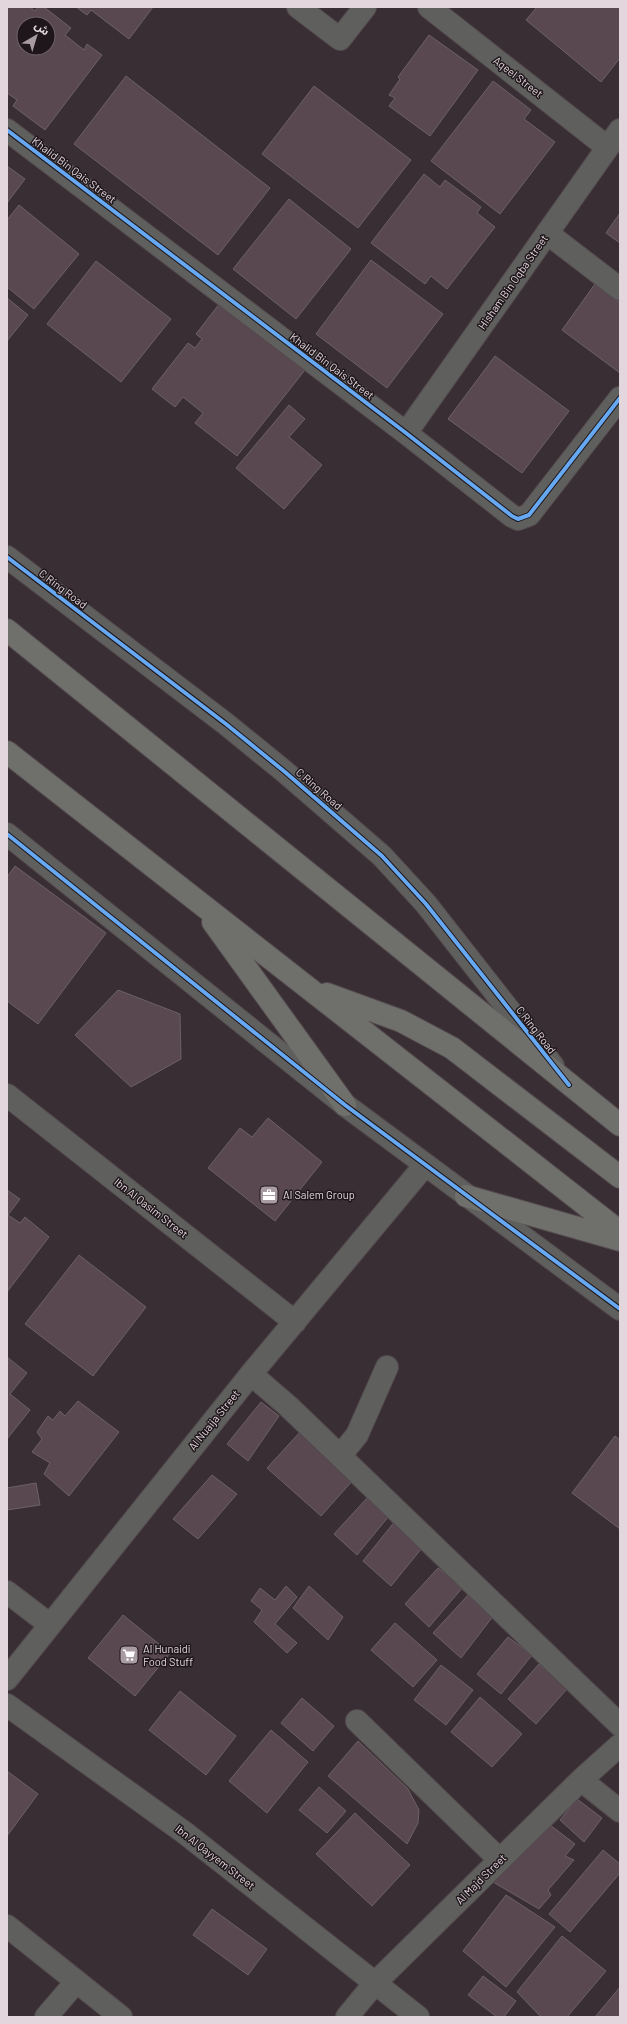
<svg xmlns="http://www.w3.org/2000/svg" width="627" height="2024" font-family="Barlow,'Noto Sans Arabic',sans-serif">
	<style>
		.building { fill: #5a4851; stroke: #6b6266; fill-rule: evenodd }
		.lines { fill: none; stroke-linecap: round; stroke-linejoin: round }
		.street-casing { stroke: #534a4e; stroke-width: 24 }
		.highway-casing { stroke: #534a4e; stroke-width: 24 }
		.street { stroke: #5f5f5e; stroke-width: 22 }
		.highway { stroke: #6f6f6c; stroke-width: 22 }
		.cycleway-casing { stroke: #1e161a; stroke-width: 6 }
		.cycleway { stroke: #66a8f1; stroke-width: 4 }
		.labels { text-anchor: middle; stroke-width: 3; stroke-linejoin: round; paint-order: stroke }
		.street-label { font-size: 11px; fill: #e3d6dc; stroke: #1e161a }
		.poi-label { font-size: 11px; fill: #e3d6dc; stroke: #1e161a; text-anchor: start }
	</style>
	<rect width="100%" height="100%" fill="#392e33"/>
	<path class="building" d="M7,7h23l5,4 3,-4h6l27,21 -6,7 19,15 3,-6 15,11 -57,75 -32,-24 4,-6 -10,-7zM24,24h24v24h-24z
		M76,7h77l-24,32 -38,-29 -4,5z
		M537,7h83v51l-19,24 -75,-62z
		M429,35l49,35 -48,66 -41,-30 6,-8 -6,-3 11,-16 -2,-2z
		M126,76l144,112 -52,67 -144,-111z
		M493,81l38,29 -7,9 31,23 -55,72 -69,-53z
		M314,86l97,74 -53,68 -96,-74z
		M7,166l18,13 -18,24z
		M424,174l16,13 5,-7 36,27 -4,6 18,14 -48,62 -16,-13 -6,8 -54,-41z
		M289,199l62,50 -55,70 -63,-50z
		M19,205l60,49 -45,55 -27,-22v-67z
		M620,213v30l-14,-10z
		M371,260l72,54 -56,74 -71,-54z
		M96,261l75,58 -50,63 -74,-58z
		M595,284l25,19v70l-58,-43z
		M7,298l21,17 -21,26z
		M220,303l85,67 -68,86 -42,-33 8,-10 -20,-16 -8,10 -23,-18 36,-46 7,5 7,-9 -6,-5z
		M495,356l74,55 -47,62 -74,-54z
		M289,405l16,14 -16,18 33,28 -38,44 -48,-41z
		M15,866l91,67 -68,91 -31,-23v-124z
		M118,990l62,24 1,45 -50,28 -56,-52z
		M268,1118l54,44 -47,59 -67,-53 32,-40 12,9z
		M7,1190l13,9 -12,16 12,8 5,-6 24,20 -42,55z
		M79,1255l67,52 -53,69 -68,-52z
		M7,1357l20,16 -17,21 20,16 -23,29z
		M78,1401l41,31 -50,64 -25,-22 6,-11 -18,-11 10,-13 -5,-7 11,-16 5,4 7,-9 5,5z
		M261,1402l18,14 -31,45 -21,-17z
		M301,1431l53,48 -33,37 -54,-48z
		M615,1436l5,4v89l-48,-36z
		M212,1475l25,19 -39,45 -25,-20z
		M36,1483l4,22 -33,5v-22z
		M368,1497l21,19 -32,39 -23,-21z
		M396,1520l26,28 -31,38 -28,-25z
		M438,1568l25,19 -34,40 -24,-23z
		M286,1586l11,11 -22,27 22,19 -10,10 -33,-31 8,-12 -11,-9 9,-13 15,12z
		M309,1586l34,31 -15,23 -35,-32z
		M470,1593l24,22 -33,43 -28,-25z
		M123,1615l47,38 -35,43 -47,-38z
		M395,1623l42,37 -24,27 -42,-37z
		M508,1637l24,18 -31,39 -24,-20z
		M539,1664l28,25 -31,35 -28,-25z
		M441,1665l32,25 -27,35 -32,-25z
		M180,1691l56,45 -30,39 -57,-45z
		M480,1697l42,37 -30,33 -41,-35z
		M302,1698l32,28 -21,25 -32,-28z
		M271,1730l37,32 -41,51 -38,-32z
		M358,1741l50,48 11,21 -1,13 -11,21 -79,-68z
		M7,1771l31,23 -31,42z
		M319,1787l27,24 -19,22 -28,-23z
		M577,1799l25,19 -18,24 -24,-22z
		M355,1813l55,52 -38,41 -56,-52z
		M550,1825l25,19 -10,12 9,4 -26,30 3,5 -12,14 -46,-27 20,-23 6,-2z
		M603,1850l17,14v9l-50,59 -21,-18z
		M506,1895l49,32 -49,60 -43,-36z
		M212,1909l55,40 -19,26 -55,-40z
		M562,1936l44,35 -39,46h-26l-24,-25z
		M483,1976l33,25 -12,16h-7l-29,-22z
		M620,1987v30h-25z"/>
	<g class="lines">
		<g class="street-casing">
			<path id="street" d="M298,7l42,32 25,-32
				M429,7l178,140
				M7,130l399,303 106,83 6,3 11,-4 91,-117
				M547,233l73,56
				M406,433l214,-303
				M7,557l219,167 59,48 97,84 44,48 127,162
				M7,834l338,271 275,204
				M7,1095l288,227
				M251,1374l37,32 332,319
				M340,1456l17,-21 30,-68
				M7,1592l42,32
				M7,1679l244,-305 174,-209
				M7,1705l178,128 233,184
				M357,1721l143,139
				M581,1780l39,31
				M7,1926l114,91
				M46,2017l30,-35
				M347,2017l28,-34 206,-203 39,-35"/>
		</g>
		<g class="highway-casing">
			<path id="highway" d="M7,630l613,495
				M7,752l613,480
				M213,922l132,183
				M327,994l74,27 51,27 168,129
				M466,1196l154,44"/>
		</g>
		<use href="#street" class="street"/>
		<use href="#highway" class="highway"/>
		<g class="cycleway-casing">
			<path id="cycleway" d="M7,130l399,303 106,83 6,3 11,-4 91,-117
				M7,557l219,167 59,48 97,84 44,48 143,181
				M7,834l338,271 275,204"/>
		</g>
		<use href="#cycleway" class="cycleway"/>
	</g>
	<defs>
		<g id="office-square" transform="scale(1)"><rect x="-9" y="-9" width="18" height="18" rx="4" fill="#a89ba1" stroke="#1e161a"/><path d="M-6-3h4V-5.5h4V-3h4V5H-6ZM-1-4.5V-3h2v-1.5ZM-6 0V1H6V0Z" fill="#fff"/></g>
		<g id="supermarket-square" transform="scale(1)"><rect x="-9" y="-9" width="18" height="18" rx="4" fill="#a89ba1" stroke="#1e161a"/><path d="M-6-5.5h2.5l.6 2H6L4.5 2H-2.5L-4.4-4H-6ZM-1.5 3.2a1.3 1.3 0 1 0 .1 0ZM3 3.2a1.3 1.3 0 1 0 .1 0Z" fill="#fff"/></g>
	</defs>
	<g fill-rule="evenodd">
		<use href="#office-square" x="269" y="1195"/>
		<use href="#supermarket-square" x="129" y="1655"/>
	</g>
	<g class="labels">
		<g class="street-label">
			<text transform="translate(518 77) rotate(38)" y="4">Aqeel Street</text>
			<text transform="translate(74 170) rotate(37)" y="4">Khalid Bin Qais Street</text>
			<text transform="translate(513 282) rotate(-55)" y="4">Hisham Bin Oqba Street</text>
			<text transform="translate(332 366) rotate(37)" y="4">Khalid Bin Qais Street</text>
			<text transform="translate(63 589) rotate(37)" y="4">C Ring Road</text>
			<text transform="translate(319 789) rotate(41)" y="4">C Ring Road</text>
			<text transform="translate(536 1030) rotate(52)" y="4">C Ring Road</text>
			<text transform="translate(151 1208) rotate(38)" y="4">Ibn Al Qasim Street</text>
			<text transform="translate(214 1420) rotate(-51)" y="4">Al Nuaija Street</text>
			<text transform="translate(215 1857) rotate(38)" y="4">Ibn Al Qayyem Street</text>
			<text transform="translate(481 1879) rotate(-45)" y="4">Al Majd Street</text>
		</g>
		<g class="poi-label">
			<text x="283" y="1199">Al Salem Group</text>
			<text x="143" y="1653">Al Hunaidi<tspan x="143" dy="13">Food Stuff</tspan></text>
		</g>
	</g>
	<rect width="627" height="2024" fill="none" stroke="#e3d6dc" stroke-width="16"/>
	<g transform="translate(36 36) rotate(38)"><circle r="19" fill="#1e161a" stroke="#6d6368"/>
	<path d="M0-3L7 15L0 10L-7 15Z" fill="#a89ba1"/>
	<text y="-6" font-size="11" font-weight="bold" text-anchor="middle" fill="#e3d6dc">ش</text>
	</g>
</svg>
